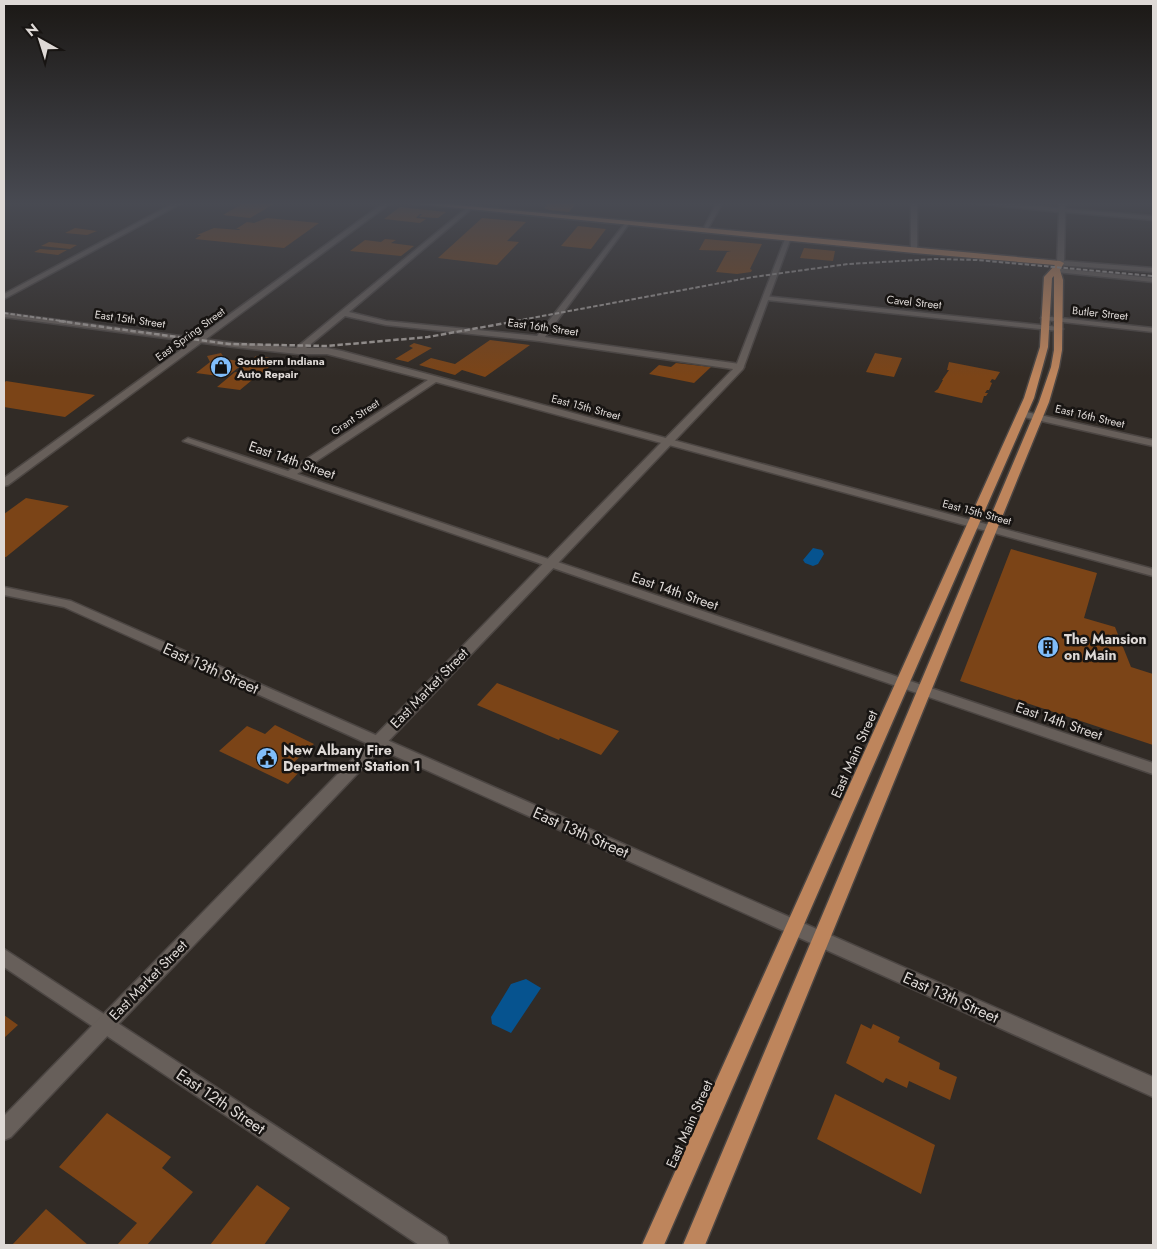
<svg xmlns="http://www.w3.org/2000/svg" width="1157" height="1249" font-family="Jost,sans-serif">
	<style>
		.water { fill: #06538f }
		.building { fill: #7b4417 }
		.lines { fill: none; stroke-linecap: round; stroke-linejoin: round }
		.street-casing { stroke: #4c4643; stroke-width: 3 }
		.secondary-casing { stroke: #4c4643; stroke-width: 3 }
		.primary-casing { stroke: #4c4643; stroke-width: 3 }
		.street { fill: #675f5a; fill-rule: evenodd }
		.secondary { fill: #675f5a; fill-rule: evenodd }
		.primary { fill: #be855c; fill-rule: evenodd }
		.rail-far1 { stroke: #a09a96; stroke-width: 2; stroke-dasharray: 4.5 2; stroke-linecap: butt }
		.rail { stroke: #a09a96; stroke-width: 2.5; stroke-dasharray: 5.5 2.5; stroke-linecap: butt }
		.labels { text-anchor: middle; stroke-width: 5; stroke-linejoin: round; paint-order: stroke }
		.far-street-label { font-size: 11px; fill: #ded9d6; stroke: #171412 }
		.far-poi-label { font-size: 11px; font-weight: bold; fill: #ded9d6; stroke: #171412; text-anchor: start }
		.street-label { font-size: 14px; fill: #ded9d6; stroke: #171412 }
		.poi-label { font-size: 14px; font-weight: bold; fill: #ded9d6; stroke: #171412; text-anchor: start }
		.near-street-label { font-size: 16px; fill: #ded9d6; stroke: #171412 }
	</style>
	<rect width="100%" height="100%" fill="#312b26"/>
	<path class="water" d="M813,548l9,2 2,4 -6,10 -5,2 -8,-3 -2,-3z
		M526,979l15,9 -30,45 -19,-9 -1,-7 20,-33z"/>
	<path class="building" d="M245,202h32l-27,16 -27,-3z
		M550,202h27l-8,10 -20,-2 -5,-2z
		M400,207l46,5 -8,6 -19,-1 3,-3h-2l-4,4 10,1 -6,4 -36,-4z
		M267,218l52,5 -35,25 -89,-9 6,-4h-4l17,-7 25,2 1,-1h-4l11,-7 7,1z
		M482,218l44,4 -19,19 12,1 -22,23 -59,-7z
		M578,226l28,3 -15,20 -30,-3z
		M75,228l22,3 -10,4 -22,-2z
		M385,239l11,1 -5,3 23,3 -13,10 -51,-5 15,-11 16,2z
		M705,239l57,5 -12,25 2,1 -1,2 -14,2 -21,-2 11,-20 4,-1 -32,-1z
		M49,242l28,3 -7,4 -29,-3z
		M804,248l31,3 -2,10 -33,-3z
		M40,249l13,1h14l-9,5 -24,-3z
		M490,340l40,5 -45,32 -23,-7 -7,5 -36,-10 12,-7 24,6z
		M414,343l18,5 -24,14 -13,-3 18,-11 -4,-2z
		M221,353l4,6 21,3 -20,15 -30,-4 14,-11 -3,-6z
		M875,353l27,5 -8,19 -28,-5z
		M256,356l23,3 -17,14 -24,-3z
		M949,362l51,10 -5,8 -3,-1 -2,3 2,1 -3,7h-2l-2,3h3l-2,3h-2l-2,7 -48,-11 4,-3 5,-9h-1l7,-10h-2z
		M676,363l35,4 -17,16 -45,-9 10,-9 12,2z
		M235,372l23,3 -18,15 -23,-3z
		M6,381l89,14 -30,22 -61,-10v-24z
		M26,498l43,8 -63,51h-2v-43z
		M1011,549l86,24 -13,45 31,9 16,40 22,7v71l-193,-64z
		M497,683l122,48 -18,24 -41,-17 -1,2 -82,-35z
		M275,725l39,19 -22,20 10,5 -14,15 -69,-33 28,-25 18,8z
		M4,1015l14,10 -14,13z
		M861,1024l10,5 2,-5 27,13 -2,5 42,21 -1,6 18,8 -7,23 -41,-19 -2,7 -21,-10 -3,5 -37,-20z
		M835,1094l100,51 -14,49 -104,-55z
		M107,1113l64,44 -9,11 31,24 -46,53h-30l20,-22 -78,-56z
		M257,1185l33,23 -26,37h-54z
		M46,1209l42,36h-76z"/>
	<g class="lines">
		<g class="street-casing">
			<path id="street" d="M717,202h6l-17,30h-4z
				M911,202h6v49l-3,2 -3,-2z
				M963,202h29l67,6v-6h6v7l88,7v4l-88,-8 -1,49 89,7v4l-96,-7 2,-53z
				M468,207l2,1v2l-121,102 37,9 151,15 89,-114 2,1v2l-83,112 195,27 4,3 -4,3 -201,-29 -153,-16 -41,-9 -39,32h21l15,3 811,218v7l-717,-194 -139,92 856,289v11l-970,-333 5,-3 3,1 97,32 140,-91 -101,-26h-29l-64,-7 -230,-30v-4l230,30 62,5z
				M1053,268l100,10v4l-97,-10 -4,-2z
				M764,296l295,31 4,2 -4,2 -292,-31 -4,-2z
				M1042,316l111,12v4l-108,-12 -4,-2z
				M1022,411l131,29v6l-134,-30v-4z
				M4,587l67,14 1082,476v20l-1089,-490 -60,-12z
				M4,949l442,288 3,8h-30l-415,-278z"/>
		</g>
		<g class="secondary-casing">
			<path id="secondary" d="M176,202h8l-180,97v-5z
				M385,202h7l-384,283 -4,1v-8z
				M785,239l5,1 -47,129 -732,768 -7,3v-24l732,-750z"/>
		</g>
		<g class="primary-casing">
			<path id="primary" d="M398,202h26l636,59 4,2 -4,7 3,10 -1,70 -3,17 -10,35 -344,843h-22l356,-843 12,-35 3,-17v-74l-2,2 -4,69 -14,51 -370,847h-22l382,-847 16,-51 4,-70 11,-12 -141,-12z"/>
		</g>
		<use href="#street" class="street"/>
		<use href="#secondary" class="secondary"/>
		<use href="#primary" class="primary"/>
		<path class="rail-far1" d="M4,313l65,9
			M510,322l243,-45 95,-13 88,-5 41,1 176,16"/>
		<path class="rail" d="M59,321l170,23 98,2 101,-9 89,-16"/>
	</g>
	<linearGradient id="sky" x2="0" y2="1"><stop stop-color="#1b1815"/><stop offset="0.54" stop-color="#484a52"/><stop offset="1" stop-color="#484a52" stop-opacity="0"/></linearGradient>
	<rect width="1157" height="377" fill="url(#sky)"/>
	<defs>
		<g id="shop-disc" transform="scale(1.125)"><circle r="9.5" fill="#80bdfa" stroke="#171412"/><path d="M-5-2.5h2.3a2.7 3.5 0 0 1 5.4 0H5L5.5 6h-11ZM-1.5-2.5h3a1.5 2.3 0 0 0-3 0Z" fill="#111"/></g>
		<g id="building-disc" transform="scale(1.125)"><circle r="9.5" fill="#80bdfa" stroke="#171412"/><path d="M-4-6H4V6H1V3H-1V6H-4ZM-2.5-4.3h1.7v1.8h-1.7ZM.8-4.3h1.7v1.8H.8ZM-2.5-1h1.7V.8h-1.7ZM.8-1h1.7V.8H.8Z" fill="#111"/></g>
		<g id="civic-disc" transform="scale(1.125)"><circle r="9.5" fill="#80bdfa" stroke="#171412"/><path d="M-.6-6.5H3V-4.5H.6V-3L4-1V1h2V6H-6V1h2V-1L-.6-3ZM-1.2 2.5V6h2.4V2.5Z" fill="#111"/></g>
	</defs>
	<g fill-rule="evenodd">
		<use href="#shop-disc" x="221" y="367"/>
		<use href="#building-disc" x="1048" y="647"/>
		<use href="#civic-disc" x="267" y="758"/>
	</g>
	<g class="labels">
		<g class="far-street-label">
			<text transform="translate(914 302) rotate(6)" y="4">Cavel Street</text>
			<text transform="translate(1100 313) rotate(6)" y="4">Butler Street</text>
			<text transform="translate(130 319) rotate(8)" y="4">East 15th Street</text>
			<text transform="translate(543 327) rotate(8)" y="4">East 16th Street</text>
			<text transform="translate(190 334) rotate(-36)" y="4">East Spring Street</text>
			<text transform="translate(586 407) rotate(15)" y="4">East 15th Street</text>
			<text transform="translate(1090 416) rotate(13)" y="4">East 16th Street</text>
			<text transform="translate(355 417) rotate(-34)" y="4">Grant Street</text>
			<text transform="translate(977 512) rotate(15)" y="4">East 15th Street</text>
		</g>
		<g class="far-poi-label">
			<text x="237" y="365">Southern Indiana<tspan x="237" dy="13">Auto Repair</tspan></text>
		</g>
		<g class="street-label">
			<text transform="translate(292 460) rotate(19)" y="5">East 14th Street</text>
			<text transform="translate(675 591) rotate(19)" y="5">East 14th Street</text>
			<text transform="translate(429 688) rotate(-46)" y="5">East Market Street</text>
			<text transform="translate(1059 721) rotate(19)" y="5">East 14th Street</text>
			<text transform="translate(854 754) rotate(-66)" y="5">East Main Street</text>
			<text transform="translate(148 980) rotate(-46)" y="5">East Market Street</text>
			<text transform="translate(689 1124) rotate(-66)" y="5">East Main Street</text>
		</g>
		<g class="poi-label">
			<text x="1064" y="644">The Mansion<tspan x="1064" dy="16">on Main</tspan></text>
			<text x="283" y="755">New Albany Fire<tspan x="283" dy="16">Department Station 1</tspan></text>
		</g>
		<g class="near-street-label">
			<text transform="translate(211 668) rotate(24)" y="6">East 13th Street</text>
			<text transform="translate(581 832) rotate(24)" y="6">East 13th Street</text>
			<text transform="translate(951 997) rotate(24)" y="6">East 13th Street</text>
			<text transform="translate(221 1101) rotate(34)" y="6">East 12th Street</text>
		</g>
	</g>
	<rect width="1157" height="1249" fill="none" stroke="#ded9d6" stroke-width="10"/>
	<g transform="translate(40 40) rotate(321)" stroke="#171412" stroke-width="4" paint-order="stroke">
	<path d="M0-4L9 19L0 12L-9 19Z" fill="#ded9d6"/>
	<text y="-8" font-size="14" font-weight="bold" text-anchor="middle" fill="#ded9d6">N</text>
	</g>
</svg>
